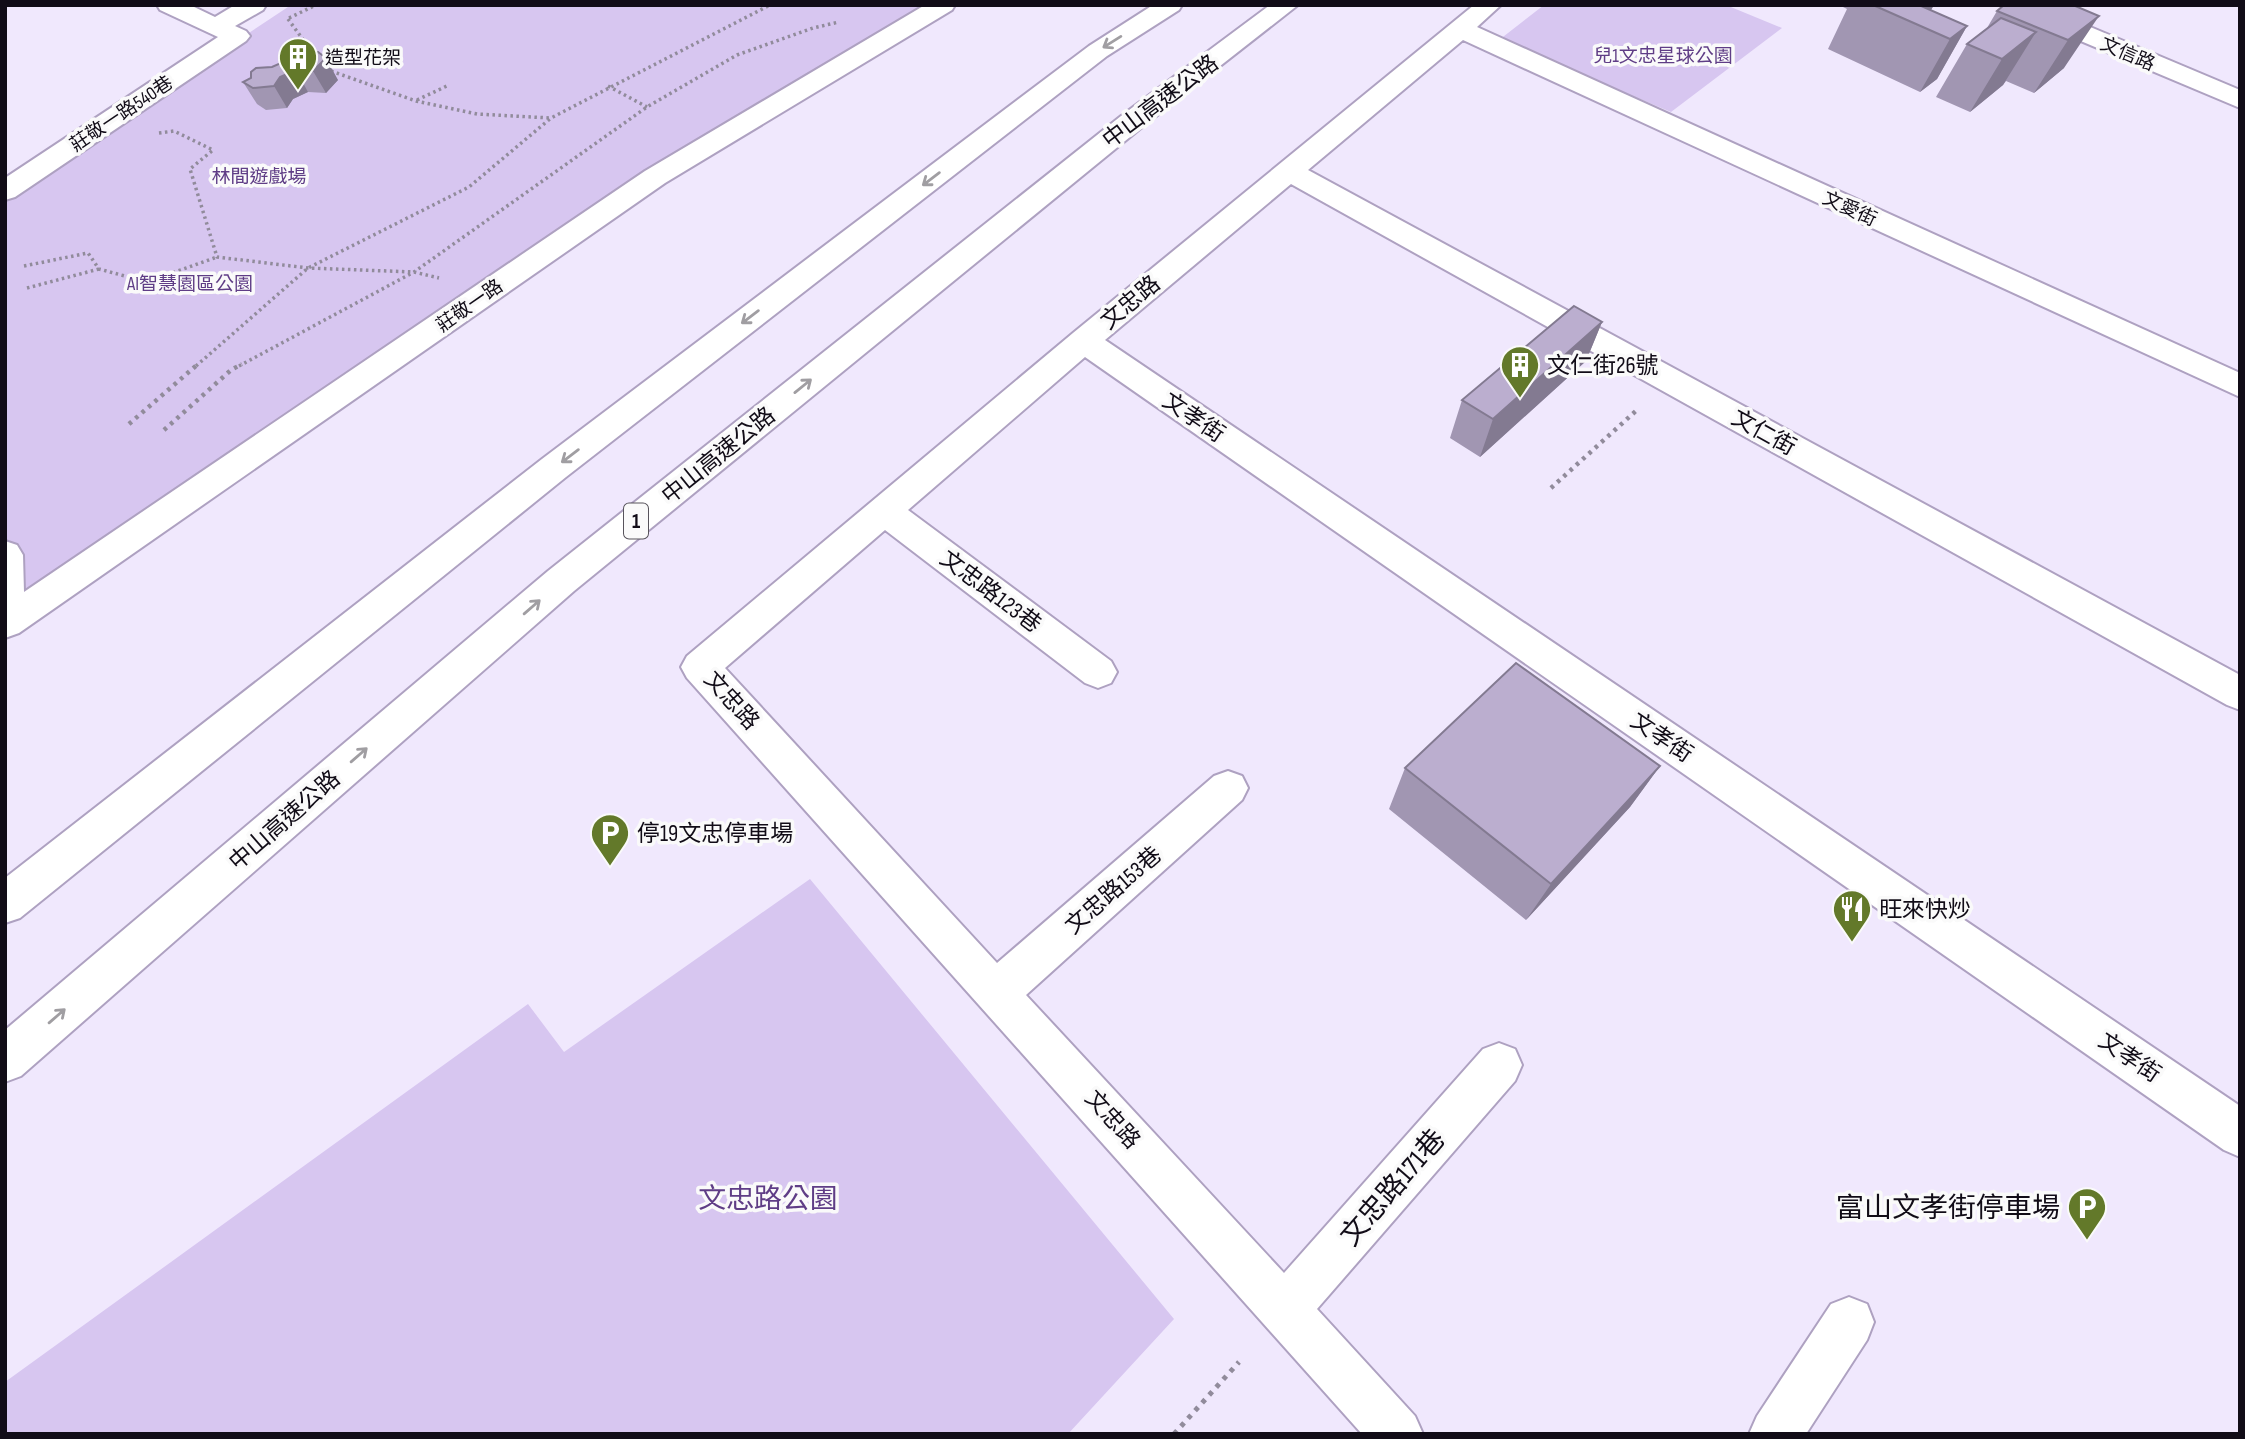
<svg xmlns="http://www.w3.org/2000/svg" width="2245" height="1439" font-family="'Sofia Sans Condensed','Noto Sans TC',sans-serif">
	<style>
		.green { fill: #d7c6f0 }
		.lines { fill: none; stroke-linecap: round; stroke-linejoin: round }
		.minor-casing { stroke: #aea1c1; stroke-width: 4 }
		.highway-casing { stroke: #aea1c1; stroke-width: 4 }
		.path-far2 { stroke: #918b9b; stroke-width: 3.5; stroke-dasharray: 2.5 3.5; stroke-linecap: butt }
		.path-far1 { stroke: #918b9b; stroke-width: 4.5; stroke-dasharray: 3.5 5; stroke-linecap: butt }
		.path { stroke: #918b9b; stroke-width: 5; stroke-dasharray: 4.5 6; stroke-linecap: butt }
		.minor { fill: #fff; fill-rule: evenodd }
		.highway { fill: #fff; fill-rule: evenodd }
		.wall { fill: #a196b2 }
		.shaded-wall { fill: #837a91 }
		.building { fill: #bbaecf; stroke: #837a91; stroke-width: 2 }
		.oneway { stroke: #a09ea2 }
		.labels { text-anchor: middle; stroke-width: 7; stroke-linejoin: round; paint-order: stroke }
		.far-street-label { font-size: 19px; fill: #110c17; stroke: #fafafa }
		.far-park-label { font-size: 19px; fill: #5f3d86; stroke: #fafafa }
		.far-poi-label { font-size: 19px; fill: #110c17; stroke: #fafafa; text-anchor: start }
		.shield { fill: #fafafa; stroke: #57535b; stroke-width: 2 }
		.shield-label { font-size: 21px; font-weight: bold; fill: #110c17 }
		.street-label { font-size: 23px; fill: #110c17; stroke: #fafafa }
		.poi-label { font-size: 23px; fill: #110c17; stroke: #fafafa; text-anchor: start }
		.near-street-label { font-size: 28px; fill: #110c17; stroke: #fafafa }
		.near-park-label { font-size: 28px; fill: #5f3d86; stroke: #fafafa }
		.near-poi-label { font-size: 28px; fill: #110c17; stroke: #fafafa; text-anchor: end }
	</style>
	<rect width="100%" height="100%" fill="#f0e8fd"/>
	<path class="green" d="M291,5h652l-288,172 -649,446 -1,-428z
		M1544,5h182l56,23 -111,84 -172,-72z
		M810,879l364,440 -106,115h-1063v-52l523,-378 36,48z"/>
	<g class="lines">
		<g class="minor-casing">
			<path id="minor" d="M157,5h33l25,12 20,-12h31l-3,5 -28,16 11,5 4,5 -4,5 -231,156 -10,3v-22l213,-141 -58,-27z
				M925,5h30l-3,5 -287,173 -646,450 -14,5v-97l12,4 6,10 1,37 621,-421z
				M1474,5h27l-24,22 763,346v24l-777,-357 -155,130 932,505v35l-13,-5 -936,-521 -186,156 1135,766v51l-16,-7 -1139,-793 -177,153 203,151 6,11 -6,11 -13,5 -13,-5 -200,-153 -160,138 272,295 217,-187 14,-5 14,5 6,12 -6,12 -216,195 258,278 199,-224 16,-6 16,6 7,16 -7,16 -198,228 98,107 8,18h-61l-675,-756 -6,-11 6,-11 386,-323z
				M2004,5h34l202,85v18l-233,-98z
				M1849,1297l18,7 7,18 -7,18 -61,94h-57l8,-18 74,-112z"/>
		</g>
		<g class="highway-casing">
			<path id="highway" d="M1153,5h29l-3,5 -72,46 -541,421 -546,441 -15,5v-45l537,-419 547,-413z
				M1270,5h28l-157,123 -567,463 -553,485 -16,6v-52l543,-459 573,-455z"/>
		</g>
		<path class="path-far2" d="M289,18l27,-13
			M288,19l27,37
			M331,71l85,30 61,13 73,4
			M608,86l39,21
			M417,100l32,-15
			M159,133l15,-2 39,19 -23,19 27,88 91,11 106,4 25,6
			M24,266l64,-13 11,16 48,13 70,-25
			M27,288l72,-19
			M196,366l112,-98 161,-81 82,-69 219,-113
			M239,366l175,-94 233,-165 90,-52 76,-27 26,-6"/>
		<path class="path-far1" d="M129,424l69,-60
			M164,430l67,-60 11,-6
			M1551,488l87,-79"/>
		<path class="path" d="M1174,1434l65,-72"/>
		<use href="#minor" class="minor"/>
		<use href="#highway" class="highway"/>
	</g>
	<path class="wall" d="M1839,5h95l-3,5 36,16 -30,53 -17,13 -92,-43 19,-40z
		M2073,5l-9,63 -30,25 -28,-12 -3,4 -33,27 -34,-15 31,-53 20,-16 10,-17z
		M288,60l50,20 -12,13 -18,-1 -15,7 -6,9 -21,2 -9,-6 -14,-22z
		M1602,322l-16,39 -106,96 -30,-19 12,-38z
		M1660,766l-30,41 -104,113 -137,-111 16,-41z"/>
	<path class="shaded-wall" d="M1918,5h16l-5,8z
		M2099,16l-35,52 -30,25 34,-53z
		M1967,26l-30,53 -17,13 30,-53z
		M2036,32l-33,53 -33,27 32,-53z
		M326,58l12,22 -12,13 -13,-22z
		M296,70l12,22 -15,7 -6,9 -13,-22 6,-9z
		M1602,322l-16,39 -106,96 13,-38z
		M1660,766l-30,41 -104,113 25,-36z"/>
	<path class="building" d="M1873,5h46l48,21 -17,13z
		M2004,5h69l26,11 -31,24 -71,-29z
		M2001,18l35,14 -34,27 -35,-15z
		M295,51l23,1 8,6 -13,13 -17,-1 -16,7 -6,9 -21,2 -10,-6 8,-4v-6l5,-4 16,-1 16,-7z
		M1574,306l28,16 -109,97 -31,-19z
		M1516,663l144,103 -109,118 -146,-116z"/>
	<defs><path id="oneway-shaft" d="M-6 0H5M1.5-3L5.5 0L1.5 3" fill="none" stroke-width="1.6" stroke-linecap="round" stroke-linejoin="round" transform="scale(1.75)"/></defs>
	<g class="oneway">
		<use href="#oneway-shaft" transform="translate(1112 42) rotate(148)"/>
		<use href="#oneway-shaft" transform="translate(931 179) rotate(143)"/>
		<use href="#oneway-shaft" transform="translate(750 317) rotate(143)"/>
		<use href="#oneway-shaft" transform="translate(803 386) rotate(-39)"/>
		<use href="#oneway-shaft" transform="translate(570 456) rotate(143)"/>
		<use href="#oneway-shaft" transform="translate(532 607) rotate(-41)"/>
		<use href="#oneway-shaft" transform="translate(359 755) rotate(-41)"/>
		<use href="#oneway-shaft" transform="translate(57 1016) rotate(-41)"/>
	</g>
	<defs>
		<g id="building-pin" transform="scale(2.0125)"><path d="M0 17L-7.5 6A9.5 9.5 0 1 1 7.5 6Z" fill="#63792a" stroke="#fafafa"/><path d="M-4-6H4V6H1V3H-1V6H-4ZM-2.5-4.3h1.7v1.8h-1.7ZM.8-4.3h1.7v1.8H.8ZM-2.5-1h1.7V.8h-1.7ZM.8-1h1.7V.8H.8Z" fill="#fff"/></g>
		<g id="parking-pin" transform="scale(2.0125)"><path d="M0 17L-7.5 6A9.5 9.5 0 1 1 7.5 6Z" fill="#63792a" stroke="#fafafa"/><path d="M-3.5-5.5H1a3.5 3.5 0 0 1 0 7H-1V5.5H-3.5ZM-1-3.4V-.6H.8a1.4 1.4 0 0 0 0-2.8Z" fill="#fff"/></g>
		<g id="restaurant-pin" transform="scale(2.0125)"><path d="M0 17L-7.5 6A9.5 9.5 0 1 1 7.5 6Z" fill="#63792a" stroke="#fafafa"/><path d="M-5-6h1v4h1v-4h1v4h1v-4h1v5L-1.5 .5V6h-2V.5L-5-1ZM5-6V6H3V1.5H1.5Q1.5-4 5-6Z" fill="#fff"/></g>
	</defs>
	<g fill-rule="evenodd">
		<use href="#building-pin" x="298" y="57"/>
		<use href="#building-pin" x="1520" y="365"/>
		<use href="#parking-pin" x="610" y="833"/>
		<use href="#restaurant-pin" x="1852" y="909"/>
		<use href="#parking-pin" x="2087" y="1207"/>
	</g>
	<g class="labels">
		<g class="far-street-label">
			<text transform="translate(2128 53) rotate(23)" y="7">文信路</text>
			<text transform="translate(121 113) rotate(-34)" y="7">莊敬一路540巷</text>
			<text transform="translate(1850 208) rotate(25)" y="7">文愛街</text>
			<text transform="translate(469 305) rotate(-35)" y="7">莊敬一路</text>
		</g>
		<g class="far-park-label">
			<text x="1663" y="62">兒1文忠星球公園</text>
			<text x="259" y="183">林間遊戲場</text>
			<text x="190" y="290">AI智慧園區公園</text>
		</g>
		<g class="far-poi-label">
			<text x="325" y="64">造型花架</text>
		</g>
		<rect class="shield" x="624" y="503.5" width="24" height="35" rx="5"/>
		<g class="shield-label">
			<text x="636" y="528">1</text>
		</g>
		<g class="street-label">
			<text transform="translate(1160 101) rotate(-37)" y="8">中山高速公路</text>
			<text transform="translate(1130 302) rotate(-40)" y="8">文忠路</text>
			<text transform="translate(1194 417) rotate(34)" y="8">文孝街</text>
			<text transform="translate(1764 432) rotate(29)" y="8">文仁街</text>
			<text transform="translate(718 455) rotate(-39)" y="8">中山高速公路</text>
			<text transform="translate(991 591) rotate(37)" y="8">文忠路123巷</text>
			<text transform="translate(732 700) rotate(48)" y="8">文忠路</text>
			<text transform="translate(1662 737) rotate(34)" y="8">文孝街</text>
			<text transform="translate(284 820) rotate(-41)" y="8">中山高速公路</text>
			<text transform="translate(1113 890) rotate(-41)" y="8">文忠路153巷</text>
			<text transform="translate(2130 1057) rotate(34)" y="8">文孝街</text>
			<text transform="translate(1113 1119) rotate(48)" y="8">文忠路</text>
		</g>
		<g class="poi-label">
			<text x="1547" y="373">文仁街26號</text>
			<text x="637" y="841">停19文忠停車場</text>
			<text x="1879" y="917">旺來快炒</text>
		</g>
		<g class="near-street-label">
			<text transform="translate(1392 1187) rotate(-49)" y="10">文忠路171巷</text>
		</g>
		<g class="near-park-label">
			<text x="768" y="1208">文忠路公園</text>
		</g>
		<g class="near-poi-label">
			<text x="2060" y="1217">富山文孝街停車場</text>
		</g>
	</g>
	<rect width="2245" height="1439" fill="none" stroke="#110c17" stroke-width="14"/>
</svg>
